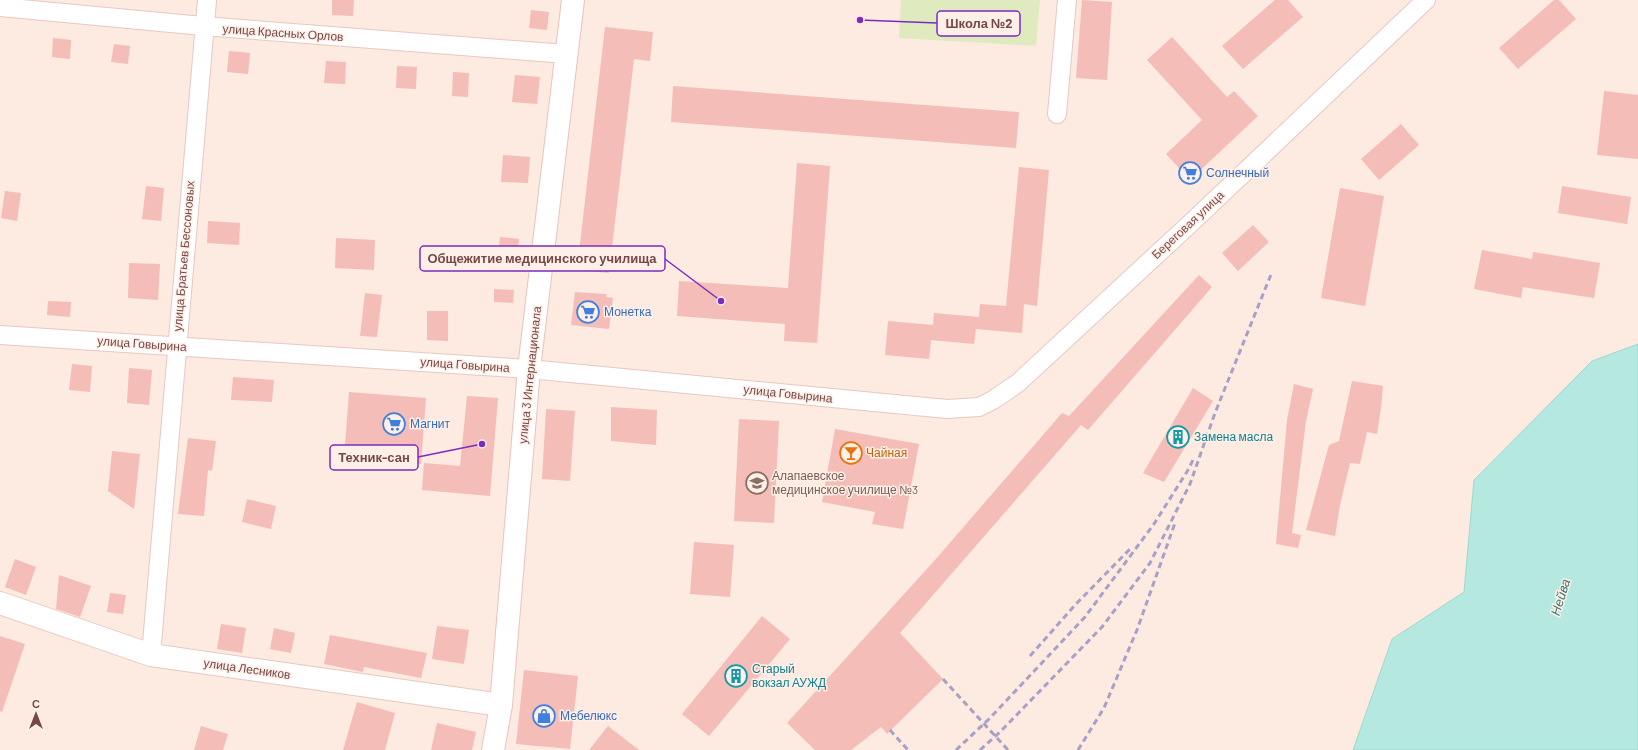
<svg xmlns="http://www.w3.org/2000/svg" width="1638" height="750" font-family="Barlow,sans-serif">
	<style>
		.green { fill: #dfebbf }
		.water { fill: #b5e8df; stroke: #9bdad0 }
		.building { fill: #f4bdb7 }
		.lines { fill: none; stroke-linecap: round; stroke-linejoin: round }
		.minor-casing { stroke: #e7c8c2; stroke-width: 20 }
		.tertiary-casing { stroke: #e7c8c2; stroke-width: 24 }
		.secondary-casing { stroke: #e9c3bc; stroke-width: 24 }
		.minor { stroke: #fff; stroke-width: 18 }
		.tertiary { stroke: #fff; stroke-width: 22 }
		.secondary { stroke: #fff; stroke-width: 22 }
		.rail { stroke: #a8a0c7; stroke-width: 3; stroke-dasharray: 6 4; stroke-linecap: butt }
		.labels { text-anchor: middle; stroke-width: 3; stroke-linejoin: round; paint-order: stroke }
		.street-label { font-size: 12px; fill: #764947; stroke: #ffefe9 }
		.shop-label { font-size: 12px; fill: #366cbe; stroke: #ffefe9; text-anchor: start }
		.culture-label { font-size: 12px; fill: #0d838f; stroke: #ffefe9; text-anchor: start }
		.food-label { font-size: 12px; fill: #c56008; stroke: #ffefe9; text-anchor: start }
		.education-label { font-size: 12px; fill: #785e54; stroke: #ffefe9; text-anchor: start }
		.water-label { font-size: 13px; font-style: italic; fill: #37756c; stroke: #ffefe9 }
		.leader { fill: none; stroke: #7b2cbf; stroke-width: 1.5 }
		.callout-dot { fill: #7b2cbf; stroke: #ffefe9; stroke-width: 1.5 }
		.callout { fill: #ffefe9; stroke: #7b2cbf; stroke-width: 1.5 }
		.callout-label { font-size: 13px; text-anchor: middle; font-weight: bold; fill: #764947 }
	</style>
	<rect width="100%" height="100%" fill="#fdeae1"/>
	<path class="green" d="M901,0h139l-4,46 -137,-8z"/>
	<path class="water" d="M1638,344v406h-285l39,-111 72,-47 10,-112 118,-119z"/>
	<path class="building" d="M332,0h22l-1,16 -21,-1z
		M1082,0l30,2 -5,78 -31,-2z
		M1275,0h13l15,17 -60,52 -21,-23z
		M1554,0h5l17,19 -58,50 -19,-21z
		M531,10l18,2 -2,18 -18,-2z
		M605,27l48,5 -3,29 -16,-2 -25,214 -32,-3z
		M1172,37l55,60 7,-6 24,25 -68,64 -24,-26 36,-34 -55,-60z
		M53,38l18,2 -1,19 -18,-2z
		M114,44l16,2 -2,18 -17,-2z
		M229,51l21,2 -2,21 -21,-2z
		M326,61l20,1 -1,22 -21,-1z
		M397,66l20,1 -1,22 -20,-1z
		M453,72l16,1 -1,24 -16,-1z
		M515,75l25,2 -3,27 -25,-2z
		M673,86l346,26 -3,36 -345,-26z
		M1604,91l34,4v64l-41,-4z
		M1401,124l18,21 -40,35 -18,-21z
		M503,155l27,2 -2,26 -27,-1z
		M797,163l33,3 -13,177 -33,-2 1,-17 -108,-8 2,-35 109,7z
		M1019,167l30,3 -12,136 -13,-2 -2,29 -46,-4 -2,15 -43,-4 -2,19 -44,-4 3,-34 45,4 1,-12 45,4 1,-13 26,2z
		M146,186l18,2 -3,33 -19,-2z
		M1562,186l69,11 -4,27 -69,-11z
		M1340,188l44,8 -19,110 -44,-8z
		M5,191l16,2 -4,28 -16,-3z
		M208,221l32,2 -1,22 -32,-2z
		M1253,225l16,17 -31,29 -16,-18z
		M500,237l19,2 -2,25 -19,-1z
		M336,238l39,2 -1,30 -39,-2z
		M1482,250l50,9 1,-7 67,11 -6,35 -71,-11 -2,11 -47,-9z
		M129,263l31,1 -2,36 -30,-2z
		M1199,275l13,12 -124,143 -7,-5 -181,208 43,46 -56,55 -6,-7 -30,23h-36l-28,-27 148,-163 127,-147 7,3z
		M494,289l20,1 -1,13 -19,-1z
		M575,292l32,2 -1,3 7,1 -4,31 -38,-4z
		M365,293l17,2 -5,42 -17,-1z
		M48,301l23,1 -1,15 -23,-2z
		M427,311h21v30l-21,-1z
		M72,364l20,2 -2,26 -21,-2z
		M129,368l23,2 -3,35 -22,-2z
		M233,377l41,3 -2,22 -41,-2z
		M1352,381l31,5 -2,22 -4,26 -10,-2 -7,32 -10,-1 -10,42 -5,31 -29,-6 23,-85 10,-4z
		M1294,384l19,5 -7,32 -14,112 9,2 -3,13 -22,-4 11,-124z
		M1193,388l20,13 -49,81 -21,-9z
		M349,392l77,6 -5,66 -77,-6z
		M467,396l31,2 -8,98 -68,-6 2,-27 36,3z
		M611,407l46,3 -1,35 -45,-4z
		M546,409l29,2 -5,70 -28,-2z
		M739,419l40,2 -5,102 -40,-2z
		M835,429l84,15 -16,85 -31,-5 3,-12 -53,-10z
		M188,438l28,3 -4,30 -4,-1 -4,46 -26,-2z
		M112,451l28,3 -6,55 -26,-18z
		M247,499l29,7 -5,23 -29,-7z
		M694,542l40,3 -4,52 -40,-3z
		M15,559l21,8 -10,28 -21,-8z
		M59,575l32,11 -11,31 -24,-8z
		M110,593l16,2 -3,19 -16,-2z
		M762,616l28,23 -81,97 -27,-22z
		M221,624l25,4 -4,25 -25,-4z
		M437,626l32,4 -5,34 -32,-5z
		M274,628l21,5 -4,20 -21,-4z
		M330,635l97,18 -6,25 -57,-11 -1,5 -39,-8z
		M0,636l25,8 -23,68 -2,-1z
		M524,670l54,6 -8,73 -54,-5z
		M357,702l38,11 -10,37h-42z
		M437,723l39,9 -4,18h-41z
		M201,726l27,8 -5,16h-29z
		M608,726l31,24h-50z"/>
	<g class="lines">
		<g class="minor-casing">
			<path id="minor" d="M0,7l203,19 363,28
				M1057,114l10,-114
				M0,335l529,34 418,40 32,-2 14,-7 25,-17 175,-162 233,-221
				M151,655l56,-655"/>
		</g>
		<g class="tertiary-casing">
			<path id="tertiary" d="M0,603l151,52 350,50"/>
		</g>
		<g class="secondary-casing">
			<path id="secondary" d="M493,750l8,-45 28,-336 44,-369"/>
		</g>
		<use href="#minor" class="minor"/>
		<use href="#tertiary" class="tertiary"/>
		<use href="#secondary" class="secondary"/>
		<path class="rail" d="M1030,656l47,-53 54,-55
			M943,679l65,71
			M890,730l18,20
			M956,750l34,-32 95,-101 69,-93 34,-54 6,-12
			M980,750l21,-19 101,-104 48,-64 40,-79 25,-71 57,-141
			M1078,750l26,-42 33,-78 38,-107"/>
	</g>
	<defs>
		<g id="supermarket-ring" transform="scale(1.15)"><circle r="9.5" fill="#ffefe9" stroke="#3f7fe0" stroke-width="1.5"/><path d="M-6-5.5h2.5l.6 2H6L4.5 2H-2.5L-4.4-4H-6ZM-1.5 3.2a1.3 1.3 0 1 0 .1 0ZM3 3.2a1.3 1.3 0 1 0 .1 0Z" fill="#3f7fe0"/></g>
		<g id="building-ring" transform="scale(1.15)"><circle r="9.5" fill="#ffefe9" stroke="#0f9aa8" stroke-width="1.5"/><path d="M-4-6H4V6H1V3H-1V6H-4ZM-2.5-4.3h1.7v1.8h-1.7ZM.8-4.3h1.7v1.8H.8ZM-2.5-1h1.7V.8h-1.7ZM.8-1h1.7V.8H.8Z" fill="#0f9aa8"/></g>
		<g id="bar-ring" transform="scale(1.15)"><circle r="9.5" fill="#ffefe9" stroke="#e8710a" stroke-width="1.5"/><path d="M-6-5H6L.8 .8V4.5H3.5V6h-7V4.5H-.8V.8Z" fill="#e8710a"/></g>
		<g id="university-ring" transform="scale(1.15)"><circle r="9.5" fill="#ffefe9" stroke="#8d6e63" stroke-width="1.5"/><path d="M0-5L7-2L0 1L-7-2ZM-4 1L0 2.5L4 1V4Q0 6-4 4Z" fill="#8d6e63"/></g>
		<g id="shop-ring" transform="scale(1.15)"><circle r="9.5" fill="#ffefe9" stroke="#3f7fe0" stroke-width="1.5"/><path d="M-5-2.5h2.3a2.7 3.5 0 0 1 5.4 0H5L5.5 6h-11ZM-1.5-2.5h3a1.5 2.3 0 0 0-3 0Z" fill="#3f7fe0"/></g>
	</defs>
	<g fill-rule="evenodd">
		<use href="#supermarket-ring" x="1190" y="173"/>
		<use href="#supermarket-ring" x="588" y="312"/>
		<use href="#supermarket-ring" x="394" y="424"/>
		<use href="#building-ring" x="1178" y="437"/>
		<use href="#bar-ring" x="851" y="453"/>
		<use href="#university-ring" x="757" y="483"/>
		<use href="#building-ring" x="736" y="676"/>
		<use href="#shop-ring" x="544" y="716"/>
	</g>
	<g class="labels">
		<g class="street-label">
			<text transform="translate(283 33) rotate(4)" y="4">улица Красных Орлов</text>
			<text transform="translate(1188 225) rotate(-43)" y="4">Береговая улица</text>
			<text transform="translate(184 256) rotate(-85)" y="4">улица Братьев Бессоновых</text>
			<text transform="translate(142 344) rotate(4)" y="4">улица Говырина</text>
			<text transform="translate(465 365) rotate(4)" y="4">улица Говырина</text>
			<text transform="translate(530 375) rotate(-84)" y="4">улица 3 Интернационала</text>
			<text transform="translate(788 394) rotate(6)" y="4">улица Говырина</text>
			<text transform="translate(247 669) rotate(8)" y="4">улица Лесников</text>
		</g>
		<g class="shop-label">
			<text x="1206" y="177">Солнечный</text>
			<text x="604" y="316">Монетка</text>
			<text x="410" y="428">Магнит</text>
			<text x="560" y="720">Мебелюкс</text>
		</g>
		<g class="culture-label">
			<text x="1194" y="441">Замена масла</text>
			<text x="752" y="673">Старый<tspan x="752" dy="14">вокзал АУЖД</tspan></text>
		</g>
		<g class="food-label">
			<text x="866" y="457">Чайная</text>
		</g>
		<g class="education-label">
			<text x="772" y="480">Алапаевское<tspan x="772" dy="14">медицинское училище №3</tspan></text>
		</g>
		<g class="water-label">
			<text transform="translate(1560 597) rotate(-73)" y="5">Нейва</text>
		</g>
	</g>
	<path class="leader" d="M860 20L937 23M721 301L665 259M482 444L418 457"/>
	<g class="callout-dot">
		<circle cx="860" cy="20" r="4"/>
		<circle cx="721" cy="301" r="4"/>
		<circle cx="482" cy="444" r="4"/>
	</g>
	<g class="callout">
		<rect x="937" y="11" width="83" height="25" rx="4"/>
		<rect x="420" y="246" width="245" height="25" rx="4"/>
		<rect x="330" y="445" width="88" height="25" rx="4"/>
	</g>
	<g class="callout-label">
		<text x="979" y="28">Школа №2</text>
		<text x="542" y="263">Общежитие медицинского училища</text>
		<text x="374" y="462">Техник-сан</text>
	</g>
	<g transform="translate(36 714)" stroke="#ffefe9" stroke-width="3" paint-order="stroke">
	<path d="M0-3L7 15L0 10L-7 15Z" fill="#764947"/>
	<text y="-6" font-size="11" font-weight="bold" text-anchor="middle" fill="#764947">С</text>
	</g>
</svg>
